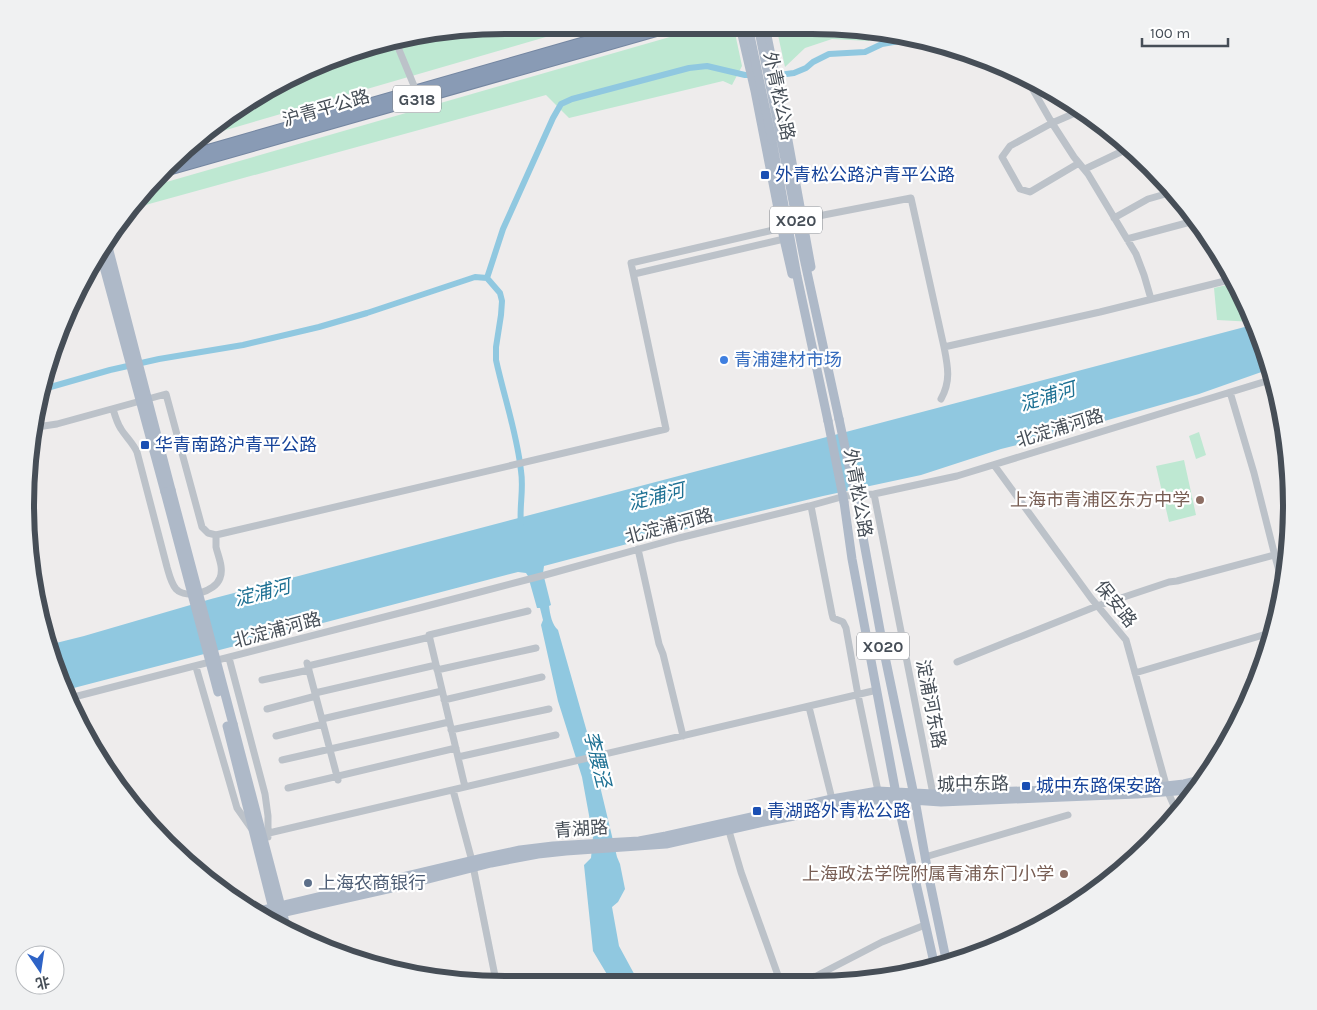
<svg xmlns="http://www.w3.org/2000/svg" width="1317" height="1010" font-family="Karla,'Noto Sans SC',sans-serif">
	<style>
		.green { fill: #bee8d2 }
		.water { fill: #90c8e0 }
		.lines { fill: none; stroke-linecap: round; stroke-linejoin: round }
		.canal { stroke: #90c8e0; stroke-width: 6 }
		.highway-casing { stroke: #7486a1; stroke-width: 12 }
		.minor { stroke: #bcc2c9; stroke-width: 7 }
		.major { stroke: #aeb9c8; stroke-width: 9 }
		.highway { stroke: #899bb5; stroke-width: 10 }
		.major-bridge { stroke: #aeb9c8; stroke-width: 9 }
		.transit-dot { fill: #1a4fb4; stroke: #fff; stroke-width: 2 }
		.shop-dot { fill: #3f7fe0; stroke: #fff; stroke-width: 2 }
		.education-dot { fill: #8d6e63; stroke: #fff; stroke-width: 2 }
		.service-dot { fill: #5c6f8a; stroke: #fff; stroke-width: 2 }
		.labels { text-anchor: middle; stroke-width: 4.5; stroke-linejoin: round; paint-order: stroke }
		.shield { fill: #fff; stroke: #7e8389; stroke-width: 1 }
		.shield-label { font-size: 16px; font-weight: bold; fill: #464e57 }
		.street-label { font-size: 18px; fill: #464e57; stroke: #fff }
		.transit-label { font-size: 18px; fill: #164399; stroke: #fff; text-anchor: start }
		.shop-label { font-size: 18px; fill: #366cbe; stroke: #fff; text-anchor: start }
		.education-label { font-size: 18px; fill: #785e54; stroke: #fff; text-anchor: end }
		.service-label { font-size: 18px; fill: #4e5e75; stroke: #fff; text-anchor: start }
		.water-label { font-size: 19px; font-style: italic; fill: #1d7093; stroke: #fff }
		.rim { fill: none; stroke: #464e57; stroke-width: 6 }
	</style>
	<rect width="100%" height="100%" fill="#eeecec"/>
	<path class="green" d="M505,25h82l-385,112 63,-48 115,-48z
		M708,26c11,0 21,-2 27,7l7,33 -10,19 -9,-4 -154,37 -23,-23 -397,109 -14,5 -10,9 24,-31z
		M776,26h67l29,5 -3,10 -37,-2 -27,9 -20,19z
		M1235,283l20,38 -1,1 -37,-2 -3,-32z
		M1199,432l7,23 -10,4 -7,-23z
		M1184,460l12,55 -27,7 -13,-56z"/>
	<path class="water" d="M1256,324l14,45 -71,25 -147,42 -51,13 -80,26 -98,21 -153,37 -1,-2 -24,5 1,3 -102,27 -1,7 8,32 -2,1c1,8 3,19 9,24l29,102 30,125 3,7 5,25 -7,13 -6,5 7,39 19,35h-27l-18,-30 -9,-86 7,-7 2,-21 -11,-60 -24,-76 -17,-76 2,-5 -3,-12h-3l-9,-32 -2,-3 -8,-1 -452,118 -16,-31 -2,-14 36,-9 127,-37z"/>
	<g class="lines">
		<path class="canal" d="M771,76l23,-3 12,-5 7,-6 16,-8 36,-2 17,-8 23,-4 7,-3
			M487,278l16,-49 50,-111 8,-14 11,-5 117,-31 18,-2 38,9h9
			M40,390l70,-20 49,-11 84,-14 76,-18 48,-14 108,-36 12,1 13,15 2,8 -1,14 -5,32v13c8,37 21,73 25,111 3,18 -2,36 0,54"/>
		<g class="highway-casing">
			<path id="highway" d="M173,160l471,-135
				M161,172l513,-146"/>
		</g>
		<path class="minor" d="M395,40l22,53
			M1024,74l28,49 22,34 14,17 48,80 8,21 7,24
			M1079,163l-49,29 -10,-3 -18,-32 8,-11 42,-23 30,-13
			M1085,169l42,-20
			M1114,218l34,-19 21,-6
			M803,219l108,-21 33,149 156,-35 133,-33
			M1127,239l67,-18
			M634,274l150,-35
			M1230,392l24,81 22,87 8,28
			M941,399c10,-18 7,-32 3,-52
			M113,409c2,7 4,14 8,20 5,8 12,14 16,23l30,115c2,7 4,16 9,22 11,11 39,3 44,-11 4,-10 -2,-22 -4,-31 0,-4 0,-9 0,-12
			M37,427l20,-3 109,-30 36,133 6,6 8,2 450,-106 -35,-166 151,-35
			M994,465l97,133 35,42 42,152 9,21
			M874,494l60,305
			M811,506l21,108 1,4 10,4 3,6 12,67 20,96
			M638,549l21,95 4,10 20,82
			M229,658l36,136 3,22v21
			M957,662l140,-56 72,-24 8,-1 97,-26
			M307,663l31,117
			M308,666l122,-29
			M196,667l41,141 14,20
			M437,670l99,-22
			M1135,673l138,-41
			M262,680l47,-10
			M315,693l121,-28
			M70,698l353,-91 122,-32 134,-37 130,-32 36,-10 29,-2 83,-18 316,-97
			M444,700l98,-23
			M809,707l23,92
			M267,709l49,-13
			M322,719l120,-28
			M451,730l98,-21
			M276,736l47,-12
			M458,757l98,-22
			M282,760l167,-38
			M465,787l-36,-152 99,-24
			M288,788l168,-40
			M453,790l19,71 24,120
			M729,831l12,41 39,109
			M269,833l608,-143
			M925,857l143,-42
			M808,981l14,-8 60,-31 43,-17"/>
		<path class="major" d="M740,26l15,65 29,148 8,35
			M765,26l20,98 26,143
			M781,139l23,119 35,161
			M772,140l25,136 31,145
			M107,243l64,247
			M100,252l65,240
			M856,499l28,153 31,148 13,73 19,91
			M844,502l8,57 45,240 38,168
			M233,724l54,206
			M227,726l50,199
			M254,912l229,-54 37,-8 33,-4 86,-5 27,-5 166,-37 46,-8 55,3 233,-8 18,-2 21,-5
			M263,917l142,-32 86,-22 47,-9 28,-3 100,-7 93,-21 116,-23 22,-1 44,3 196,-8 39,-3 22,-4"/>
		<use href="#highway" class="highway"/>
		<path class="major-bridge" d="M748,26l24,114
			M758,26l23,113
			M839,419l17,80
			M828,421l16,81
			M171,490l62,234
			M165,492l53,200"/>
	</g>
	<g class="transit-dot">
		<rect x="760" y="170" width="10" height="10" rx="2.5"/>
		<rect x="140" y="440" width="10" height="10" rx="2.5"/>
		<rect x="1021" y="781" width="10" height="10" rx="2.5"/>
		<rect x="752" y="806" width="10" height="10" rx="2.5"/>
	</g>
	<circle class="shop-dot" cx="724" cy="360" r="5"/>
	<g class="education-dot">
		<circle cx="1200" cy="500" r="5"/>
		<circle cx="1064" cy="874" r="5"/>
	</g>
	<circle class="service-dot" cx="308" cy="883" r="5"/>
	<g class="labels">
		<g class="shield">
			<rect x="393" y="85.5" width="48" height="27" rx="4"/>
			<rect x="770" y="206.5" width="52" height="27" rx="4"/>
			<rect x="857" y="632.5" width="52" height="27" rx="4"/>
		</g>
		<g class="shield-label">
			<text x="417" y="105">G318</text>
			<text x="796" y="226">X020</text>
			<text x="883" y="652">X020</text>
		</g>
		<g class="street-label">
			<text transform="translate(779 96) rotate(78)" y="6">外青松公路</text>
			<text transform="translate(326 108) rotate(-16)" y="6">沪青平公路</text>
			<text transform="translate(1060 428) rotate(-17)" y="6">北淀浦河路</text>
			<text transform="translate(858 493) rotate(80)" y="6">外青松公路</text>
			<text transform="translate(669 526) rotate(-15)" y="6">北淀浦河路</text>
			<text transform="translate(1116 604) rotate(51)" y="6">保安路</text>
			<text transform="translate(277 630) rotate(-15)" y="6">北淀浦河路</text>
			<text transform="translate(931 704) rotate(79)" y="6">淀浦河东路</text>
			<text transform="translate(973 784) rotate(-1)" y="6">城中东路</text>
			<text transform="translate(581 829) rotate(-4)" y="6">青湖路</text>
		</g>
		<g class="transit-label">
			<text x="775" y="181">外青松公路沪青平公路</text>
			<text x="155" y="451">华青南路沪青平公路</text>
			<text x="1036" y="792">城中东路保安路</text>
			<text x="767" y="817">青湖路外青松公路</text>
		</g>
		<g class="shop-label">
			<text x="734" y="366">青浦建材市场</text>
		</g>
		<g class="education-label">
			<text x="1190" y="506">上海市青浦区东方中学</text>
			<text x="1054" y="880">上海政法学院附属青浦东门小学</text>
		</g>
		<g class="service-label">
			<text x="318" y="889">上海农商银行</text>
		</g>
		<g class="water-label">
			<text transform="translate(1047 396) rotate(-17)" y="7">淀浦河</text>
			<text transform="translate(656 496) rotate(-14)" y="7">淀浦河</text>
			<text transform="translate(262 592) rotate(-14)" y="7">淀浦河</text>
			<text transform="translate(598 759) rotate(76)" y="7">李腰泾</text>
		</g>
	</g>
	<path d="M0 0H1317V1010H0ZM505 34H812A471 471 0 0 1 1283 505V505A471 471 0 0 1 812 976H505A471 471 0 0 1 34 505V505A471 471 0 0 1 505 34Z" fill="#f0f1f2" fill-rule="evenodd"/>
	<path class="rim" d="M505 34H812A471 471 0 0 1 1283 505V505A471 471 0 0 1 812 976H505A471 471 0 0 1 34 505V505A471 471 0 0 1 505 34Z"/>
	<g transform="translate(40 970) rotate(167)"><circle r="24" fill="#ffffff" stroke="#b5b8bc"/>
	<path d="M0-4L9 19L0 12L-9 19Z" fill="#2e63c6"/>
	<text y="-8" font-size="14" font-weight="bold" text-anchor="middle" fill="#464e57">北</text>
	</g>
	<path d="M1142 38v8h86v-8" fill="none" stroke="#464e57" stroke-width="2.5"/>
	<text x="1150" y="38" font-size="15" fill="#464e57" stroke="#ffffff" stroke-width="4" paint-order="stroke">100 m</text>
</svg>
